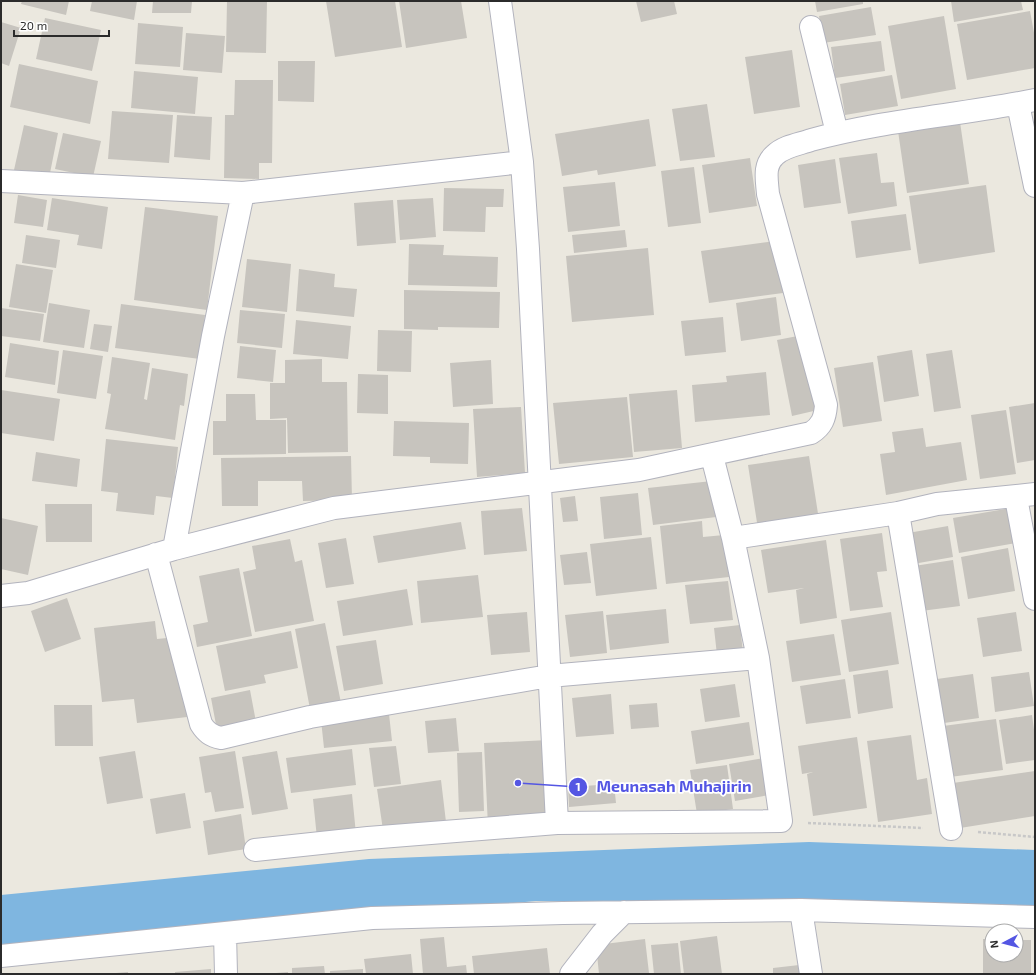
<svg xmlns="http://www.w3.org/2000/svg" width="1036" height="975" font-family="'Exo 2',sans-serif">
	<style>
		.water { fill: #7fb6e0 }
		.building { fill: #c7c4be }
		.lines { fill: none; stroke-linecap: round; stroke-linejoin: round }
		.minor-casing { stroke: #b2b3bd; stroke-width: 24 }
		.path { stroke: #c8c8c8; stroke-width: 2.5; stroke-dasharray: 3 2; stroke-linecap: butt }
		.minor { stroke: #fff; stroke-width: 22 }
		.leader { fill: none; stroke: #5456e3; stroke-width: 1.5 }
		.callout-dot { fill: #5456e3; stroke: #fff; stroke-width: 1.5 }
		.mark-label { font-size: 12px; text-anchor: middle; font-weight: bold; fill: #fff }
		.callout-label { font-size: 16px; text-anchor: middle; font-weight: bold; fill: #5456e3; stroke: #fff; stroke-width: 3.5; stroke-linejoin: round; paint-order: stroke }
	</style>
	<rect width="100%" height="100%" fill="#ebe8df"/>
	<path class="water" d="M809,842l226,8v60l-499,-9 -535,46v-52l368,-36z"/>
	<path class="building" d="M22,1h47l-3,14 -45,-11z
		M92,1h45l-3,19 -44,-9z
		M153,1h39l-1,12h-39z
		M227,1h40l-1,52 -40,-1z
		M326,1h69l7,46 -67,10z
		M399,1h62l6,37 -61,10z
		M636,1h38l3,13 -36,8z
		M815,1h48v3l-46,8z
		M951,1h70l2,9 -69,12z
		M871,7l5,28 -53,8 -4,-27z
		M1030,11l5,27v30l-68,12 -10,-56z
		M944,16l12,73 -55,10 -13,-73z
		M45,18l56,12 -9,41 -56,-12z
		M1,22l20,6 -12,38 -8,-3z
		M138,23l45,4 -3,40 -45,-3z
		M186,33l39,3 -3,37 -39,-3z
		M881,41l4,30 -50,7 -4,-31z
		M792,50l8,57 -46,7 -9,-57z
		M278,61h37l-1,41 -36,-1z
		M19,64l79,17 -8,43 -80,-17z
		M134,71l64,6 -3,37 -64,-6z
		M892,75l6,31 -53,9 -5,-31z
		M235,80h38l-1,83h-13v16l-35,-1 1,-63h9z
		M707,104l8,53 -35,4 -8,-52z
		M112,111l61,4 -4,48 -61,-4z
		M177,115l35,2 -2,43 -36,-3z
		M649,119l7,47 -58,9 -1,-5 -35,6 -7,-42z
		M960,122l9,62 -62,9 -9,-62z
		M24,125l34,8 -9,45 -35,-8z
		M63,133l38,8 -8,36 -38,-8z
		M877,153l4,30 13,-1 3,24 -49,8 -9,-56z
		M750,158l7,48 -48,7 -7,-48z
		M835,159l6,44 -37,5 -6,-43z
		M694,167l7,56 -33,4 -7,-56z
		M615,182l5,44 -52,6 -5,-45z
		M986,185l9,67 -76,12 -10,-68z
		M444,188l60,1 -1,18h-17l-1,25 -42,-1z
		M18,195l29,5 -4,27 -29,-4z
		M52,198l56,9 -6,42 -25,-4 2,-10 -32,-5z
		M433,198l3,39 -36,3 -3,-40z
		M393,200l3,43 -39,3 -3,-43z
		M145,207l73,9 -11,94 -73,-10z
		M906,214l5,36 -55,8 -5,-37z
		M625,230l2,17 -53,6 -2,-18z
		M26,235l34,5 -4,28 -34,-5z
		M776,241l7,52 -74,10 -8,-52z
		M409,244l35,1 -1,10 55,2 -1,30 -89,-2z
		M648,248l6,67 -82,7 -6,-66z
		M247,259l44,5 -4,48 -45,-5z
		M16,264l37,6 -7,43 -37,-6z
		M299,269l36,5 -1,13 23,2 -3,28 -58,-6z
		M404,290l96,2 -1,36 -61,-1v3l-34,-1z
		M776,297l5,38 -40,6 -5,-38z
		M49,303l41,7 -6,38 -41,-6z
		M121,304l84,11 -5,44 -85,-11z
		M1,308l43,6 -4,27 -39,-5z
		M240,310l45,4 -3,34 -45,-5z
		M723,317l3,35 -41,4 -4,-35z
		M296,320l55,6 -3,33 -55,-5z
		M94,324l18,2 -4,26 -18,-3z
		M378,330l34,1 -1,41 -34,-1z
		M803,335l15,75 -26,6 -15,-76z
		M10,343l49,8 -4,34 -50,-8z
		M240,346l36,4 -3,32 -36,-4z
		M63,350l40,6 -7,43 -39,-6z
		M912,350l7,46 -35,6 -7,-46z
		M952,350l9,58 -27,4 -8,-58z
		M112,357l38,6 -6,36 3,1 5,-32 36,6 -4,32 -4,-1 -5,35 -70,-11 6,-35 -4,-1z
		M322,359v23h25l1,70 -60,1 -1,-35 -17,1v-36h15v-23z
		M491,360l2,44 -40,3 -3,-44z
		M873,362l9,59 -39,6 -9,-59z
		M766,372l4,43 -75,7 -3,-37 35,-3 -1,-6z
		M358,374l30,1v39l-31,-1z
		M1,390l59,9 -6,42 -53,-8z
		M677,390l5,58 -48,4 -5,-58z
		M226,394h29l1,26h30v34l-73,1v-34h13z
		M627,397l6,60 -74,7 -6,-61z
		M1035,403v57l-18,3 -8,-56z
		M521,407l4,66 -48,4 -4,-68z
		M1006,410l10,64 -36,5 -9,-64z
		M394,421l75,2 -1,41 -38,-1v-6l-37,-1z
		M923,428l3,19 35,-5 6,38 -81,15 -6,-41 15,-2 -3,-20z
		M106,439l72,8 -5,51 -17,-2 -2,19 -38,-4 2,-18 -17,-2z
		M36,452l44,7 -3,28 -45,-6z
		M351,456l1,44 -49,1 -1,-20h-44v25h-36l-1,-48z
		M809,456l10,64 -61,9 -10,-64z
		M712,481l4,36 -63,8 -5,-37z
		M638,493l4,42 -38,4 -4,-42z
		M575,496l3,25 -15,1 -3,-24z
		M45,504h47v38h-46z
		M522,508l5,43 -43,4 -3,-44z
		M1011,508l5,35 -57,10 -6,-35z
		M1,518l37,8 -10,49 -27,-6z
		M702,521l1,16 21,-2 5,42 -63,7 -6,-58z
		M461,522l5,27 -88,14 -5,-27z
		M948,526l5,31 -40,7 -5,-31z
		M882,533l5,38 -10,1 6,35 -33,4 -10,-72z
		M651,537l6,52 -61,7 -6,-52z
		M346,538l8,46 -28,4 -8,-45z
		M290,539l5,23 7,-2 12,61 -59,11 -12,-60 13,-3 -4,-23z
		M826,540l11,78 -37,6 -4,-34 8,-2 -36,5 -7,-43z
		M1008,548l7,43 -47,8 -7,-42z
		M587,552l4,31 -27,2 -4,-30z
		M953,560l7,46 -39,5 -7,-45z
		M239,568l13,68 -55,11 -4,-22 15,-3 -9,-46z
		M478,575l5,42 -62,6 -4,-42z
		M728,581l5,39 -43,4 -5,-39z
		M407,589l6,36 -70,11 -6,-35z
		M67,598l14,41 -36,13 -14,-41z
		M666,609l3,34 -59,7 -4,-35z
		M603,611l4,42 -37,4 -5,-42z
		M527,612l3,40 -39,3 -4,-40z
		M891,612l8,52 -50,8 -8,-52z
		M1016,612l6,39 -39,6 -6,-39z
		M155,621l2,18 20,-2 10,80 -50,6 -3,-24 -32,3 -8,-74z
		M325,623l16,80 -31,6 -15,-80z
		M740,625l3,28 -26,2 -3,-27z
		M291,631l7,37 -34,7 2,8 -41,8 -9,-45z
		M834,634l7,41 -49,7 -6,-41z
		M376,640l7,44 -39,7 -8,-45z
		M888,670l5,38 -35,6 -5,-39z
		M1029,672l5,34 -39,6 -4,-35z
		M973,674l6,44 -35,5 -7,-44z
		M845,679l6,39 -45,6 -6,-38z
		M735,684l5,33 -35,5 -5,-33z
		M250,690l6,32 -39,8 -6,-32z
		M611,694l3,40 -38,3 -4,-39z
		M657,703l2,24 -28,2 -2,-24z
		M54,705h38l1,41h-38z
		M389,714l3,27 -68,7 -3,-28z
		M1032,715l3,22v23l-29,4 -7,-44z
		M456,718l3,33 -31,2 -3,-32z
		M996,719l7,51 -53,7 -7,-51z
		M749,722l5,33 -58,9 -5,-33z
		M911,735l6,45 10,-2 5,36 -54,8 -11,-81z
		M857,737l10,71 -54,8 -6,-42 6,-2 -11,2 -4,-28z
		M549,740l4,83 -65,3 -4,-83z
		M396,746l5,38 -27,3 -5,-39z
		M352,749l4,36 -65,8 -5,-35z
		M135,751l8,47 -36,6 -8,-47z
		M235,751l9,57 -29,4 -4,-20 -6,1 -6,-36z
		M277,751l11,58 -36,6 -10,-58z
		M482,752l2,59 -25,1 -2,-59z
		M770,757l5,37 -40,7 -6,-37z
		M727,765l6,44 -36,5 -7,-44z
		M1035,771v45l-75,12 -7,-45z
		M441,780l5,42 -63,8 -6,-41z
		M614,784l2,19 -47,4 -1,-20z
		M185,793l6,35 -35,6 -6,-35z
		M352,794l4,40 -39,4 -4,-39z
		M241,814l5,35 -38,6 -5,-34z
		M717,936l5,38h-38l-4,-33z
		M444,937l3,30 19,-2 1,9h-44l-3,-35z
		M645,939l4,34 -50,1 -3,-29z
		M983,939h9v16h24v-15h15v34h-48z
		M678,943l3,31h-27l-3,-29z
		M547,948l3,26h-76l-2,-18z
		M411,954l2,20h-47l-2,-15z
		M808,964l1,10h-36v-6z
		M324,966l1,8h-33v-6z
		M211,969v5h-36v-2z
		M363,969v5h-33v-3z
		M128,972v2h-12v-1z
		M288,972v2h-12v-1z"/>
	<g class="lines">
		<g class="minor-casing">
			<path id="minor" d="M500,1l22,161 6,87 29,574
				M811,27l26,106
				M1018,104l17,82
				M1,181l242,12 279,-31
				M1016,498l19,101
				M898,513l53,316
				M733,538l165,-25 39,-9 98,-10
				M174,549l39,-213 30,-143
				M156,554l45,170c5,8 10,12 20,14l89,-21 239,-41 209,-18
				M1,596l27,-3 146,-44 160,-41 305,-38 172,-37c11,-7 14,-15 15,-28l-58,-211c-1,-14 -5,-29 7,-39 9,-9 25,-11 36,-15 73,-20 150,-25 224,-40
				M255,850l113,-12 189,-15 224,-2 -23,-163 -25,-120 -21,-82
				M801,910l10,64
				M225,933l1,41
				M1,956l371,-38 191,-5 238,-3 234,7
				M571,974l31,-40 22,-22"/>
		</g>
		<path class="path" d="M808,823l115,5
			M978,832l57,5"/>
		<use href="#minor" class="minor"/>
	</g>
	<path class="leader" d="M518 783L578 787"/>
	<g class="callout-dot">
		<circle cx="518" cy="783" r="4"/>
		<circle cx="578" cy="787" r="10"/>
	</g>
	<g class="mark-label">
		<text x="578" y="791">1</text>
	</g>
	<g class="callout-label">
		<text x="674" y="792">Meunasah Muhajirin</text>
	</g>
	<rect width="1036" height="975" fill="none" stroke="#2b2b2b" stroke-width="4"/>
	<g transform="translate(1004 943) rotate(263)"><circle r="19" fill="#ffffff" stroke="#aaaaaa"/>
	<path d="M0-3L7 15L0 10L-7 15Z" fill="#5456e3"/>
	<text y="-6" font-size="11" font-weight="bold" text-anchor="middle" fill="#2b2b2b">N</text>
	</g>
	<path d="M14 30v6h95v-6" fill="none" stroke="#2b2b2b" stroke-width="2"/>
	<text x="20" y="30" font-size="12" fill="#2b2b2b" stroke="#ffffff" stroke-width="3" paint-order="stroke">20 m</text>
</svg>
